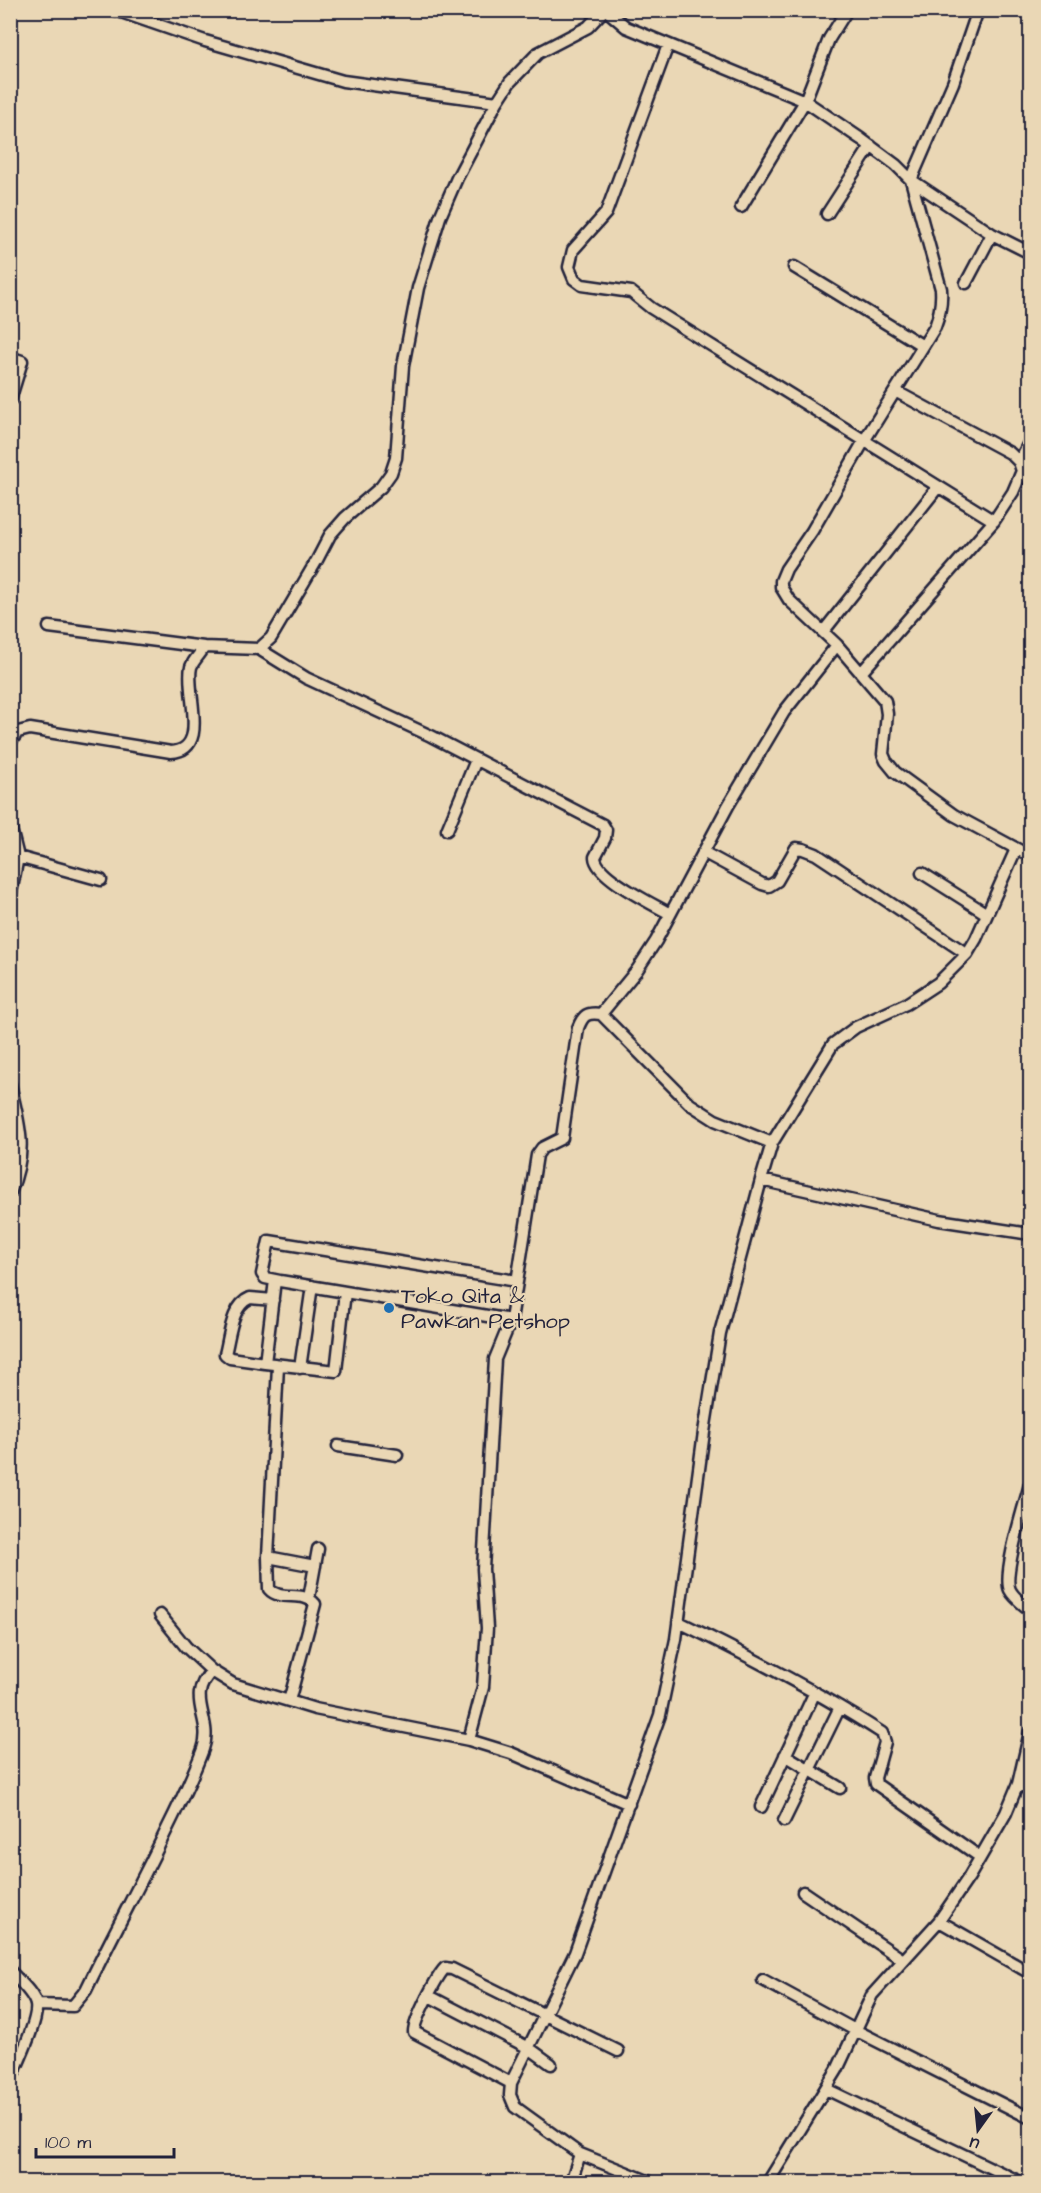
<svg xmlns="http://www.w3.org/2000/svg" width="1041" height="2193" font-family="'Architects Daughter',sans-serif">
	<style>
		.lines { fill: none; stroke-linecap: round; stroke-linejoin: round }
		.minor-casing { stroke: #22223b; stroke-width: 15 }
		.minor { stroke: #ead7b5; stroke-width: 10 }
		.poi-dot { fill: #1f6fb2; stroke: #ead7b5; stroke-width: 2 }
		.labels { text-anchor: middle; stroke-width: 4.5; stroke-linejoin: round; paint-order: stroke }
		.poi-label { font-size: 22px; fill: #22223b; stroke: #ead7b5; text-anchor: start }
	</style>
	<rect width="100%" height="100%" fill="#ead7b5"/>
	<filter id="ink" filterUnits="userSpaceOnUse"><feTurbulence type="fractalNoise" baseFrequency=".0167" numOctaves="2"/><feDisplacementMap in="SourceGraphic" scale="12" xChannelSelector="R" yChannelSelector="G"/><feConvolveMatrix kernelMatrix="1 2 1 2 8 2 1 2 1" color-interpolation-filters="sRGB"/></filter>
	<g filter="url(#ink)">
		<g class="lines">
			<g class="minor-casing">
				<path id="minor" d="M115,10l90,31 138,40 154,21
					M606,10l20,17 179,74 56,38 35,26 15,15 81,54 38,19
					M978,10l-25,73 -42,97 30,109c1,14 -1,25 -6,38l-71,114 -52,90 -26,38 -5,12v6l8,13 48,45 48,56 2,13 -4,40 3,7 9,11 59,43 76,41
					M668,45l-62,168 -33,37 -4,17 5,12 8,6 49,7 20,16 343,213
					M741,207l64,-106 24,-62 18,-29
					M827,214l44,-68
					M794,267l129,79
					M966,283l26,-49
					M10,357l12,4 -12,39
					M1019,462l11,-21
					M49,627l155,20 55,2 47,29 125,58 172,89 3,5 -1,8 -10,19c1,20 58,47 75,57
					M823,632l115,-145
					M259,649l12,-11 46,-78 13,-25 15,-17 36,-31 10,-14 5,-15 7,-92 15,-78 22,-71 17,-39 40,-76 13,-20 28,-29 50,-26 16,-17
					M861,673l133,-152 19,-29 9,-21 -3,-9 -9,-9 -115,-62
					M10,742l8,-10 12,-3 141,23c40,-2 14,-60 20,-85 3,-8 10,-13 13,-20
					M10,825l8,32 -8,41
					M447,830l29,-70
					M703,852l59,32 7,2 8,-5 19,-33 7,1 13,5 151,100
					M18,857l83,23
					M922,873l65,41
					M601,1014c-14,-2 -18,1 -23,14l-16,110 -20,10 -5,7 -26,165 -16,39 -12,210 4,59 -4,59 -14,53 42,13 118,51
					M10,1084c10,45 18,65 0,109
					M772,1143l-57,-23 -25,-16 -89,-90 36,-44 19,-29 72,-135 56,-94 53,-67
					M761,1180l178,40 91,14
					M275,1280l-10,-2 -3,-4 7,-33 248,40
					M345,1292l-9,79 -71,-8 10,-83 5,1 231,39
					M265,1363l-35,-5 -5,-4c5,-18 6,-48 25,-56l23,2
					M278,1366l-10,191 1,32c11,13 35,1 46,15l-26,97
					M300,1368l12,-82
					M338,1446l59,9
					M1030,1484c-5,20 -28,90 -20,106 4,8 14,15 20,20
					M268,1557l47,9
					M309,1598l9,-49
					M160,1615l26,32 26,24 21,13 82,25 154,31
					M679,1622c70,34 138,69 203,111l3,9 -10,36 1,6 104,73
					M785,1755l55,33
					M1018,1784l12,4
					M761,1807l54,-115
					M784,1821l56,-114
					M803,1892l100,68
					M939,1921l91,52
					M10,1971c8,9 24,22 26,34 3,15 -20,62 -26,77
					M763,1980l92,50 175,88
					M429,1996l100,52 22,16
					M36,2005l37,1 13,-16c26,-54 55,-107 81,-161 13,-26 26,-53 36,-80 11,-30 -19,-51 9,-78
					M511,2083l-97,-51c-1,-10 23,-56 31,-64l7,1 166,82
					M826,2089l192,92
					M580,2154l70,28
					M571,2182l9,-28 -65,-47 -5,-12 1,-12 64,-130 85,-238 16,-76 28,-207 16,-99 41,-153 11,-37 61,-99 23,-17 50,-23 32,-21 29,-29 9,-15 40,-90
					M768,2182l69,-112 35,-75 67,-74 30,-44 37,-64 12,-29 12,-52"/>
			</g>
			<use href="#minor" class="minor"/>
		</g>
	</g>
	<circle class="poi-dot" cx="389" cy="1308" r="6"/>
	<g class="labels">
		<g class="poi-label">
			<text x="401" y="1303">Toko Qita &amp;<tspan x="401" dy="25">Pawkan Petshop</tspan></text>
		</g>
	</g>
	<rect width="1041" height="2193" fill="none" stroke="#ead7b5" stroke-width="36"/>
	<rect x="18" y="18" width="1005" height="2157" fill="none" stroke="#22223b" stroke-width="2" filter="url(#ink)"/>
	<g transform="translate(978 2130) rotate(195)" stroke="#ead7b5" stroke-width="4.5" paint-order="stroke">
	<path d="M0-4.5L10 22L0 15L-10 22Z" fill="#22223b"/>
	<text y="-9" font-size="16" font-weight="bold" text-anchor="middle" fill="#22223b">U</text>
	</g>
	<path d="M36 2148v9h138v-9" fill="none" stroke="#22223b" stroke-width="3"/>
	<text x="45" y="2148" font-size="18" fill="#22223b" stroke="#ead7b5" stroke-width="4.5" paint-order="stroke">100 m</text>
</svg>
